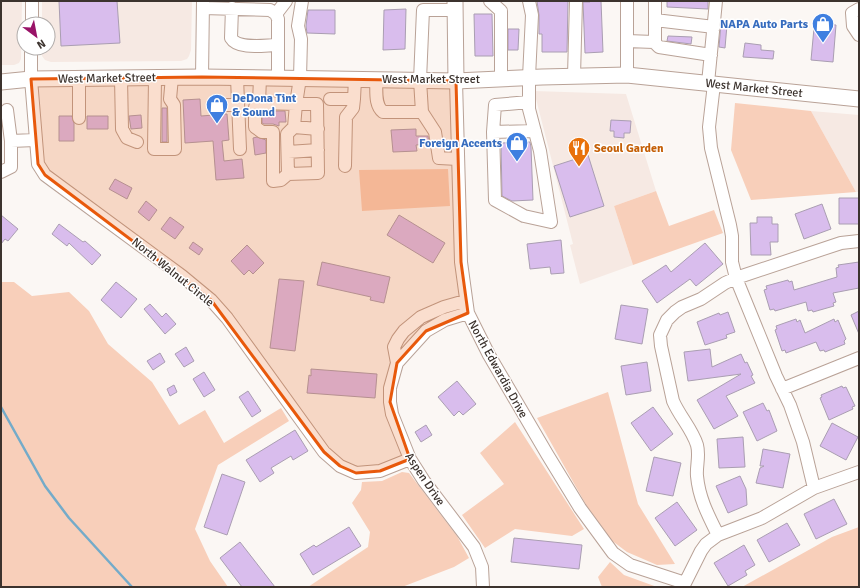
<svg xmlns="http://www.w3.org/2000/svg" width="860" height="588" font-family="Signika,sans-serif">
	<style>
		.built { fill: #f6e9e3 }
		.green { fill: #f8cfba }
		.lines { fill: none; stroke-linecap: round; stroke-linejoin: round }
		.stream { stroke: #74abc9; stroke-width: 2.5 }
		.building { fill: #d9bded; stroke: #aa9eb2 }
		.minor-casing { stroke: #b9a297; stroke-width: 14 }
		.major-casing { stroke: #b9a297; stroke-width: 17 }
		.minor { stroke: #fff; stroke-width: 12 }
		.major { stroke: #fff; stroke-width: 15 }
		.marked { fill: #e8590c; fill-opacity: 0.2; stroke: #e8590c; stroke-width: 3; stroke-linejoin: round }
		.labels { text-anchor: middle; stroke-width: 3; stroke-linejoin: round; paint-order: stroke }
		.shop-label { font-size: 12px; font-weight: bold; fill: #366cbe; stroke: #fff; text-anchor: end }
		.street-label { font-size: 12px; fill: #3c332e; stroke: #fff }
		.food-label { font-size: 12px; font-weight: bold; fill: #c56008; stroke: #fff; text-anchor: start }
	</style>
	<rect width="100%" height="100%" fill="#fbf7f4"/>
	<path class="built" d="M1,1h21l-1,58 -2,4 -5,2h-13z
		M42,1h150l-1,49 -2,6 -2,3 -6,2 -130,1 -6,-2 -3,-4v-8h6v-24h-6z
		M534,91l92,3 30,97 -42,15 19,59 -53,19 -10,-39 3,-1z
		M811,111l48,4v77h-3z"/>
	<path class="green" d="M735,103l76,8 45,81 -105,8 -20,-50z
		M448,169l2,37 -88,5 -3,-41z
		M656,191l13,35 45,-16 9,23 -90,32 -19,-59z
		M1,282h13l18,14 37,-4 20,19 19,33 44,38 27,43 26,-15 19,33 57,-35 8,13 -71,44 -23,64 15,32 18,26h-227z
		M608,392l30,112 37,60 -18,1 -30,-13 -16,-12 -22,-30 -52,-92z
		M515,422l69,107 -12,7 -57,-7 -30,19 -23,-33 42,-31 -24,-31z
		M402,472l7,1 48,63 12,22 -15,9 -52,20h-94l60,-40 2,-15 -18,-29 9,-13 1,-8 20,-1z
		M859,527v60h-117l90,-50z
		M610,562l14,13 33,12h-55l-4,-10z"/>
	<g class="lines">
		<path class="stream" d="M1,407l44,79 24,32 63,69"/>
	</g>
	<path class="building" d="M59,1h58l3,42 -59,3z
		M537,1h31l-1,51h-25v-18h-3v-19z
		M590,1h11l2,51 -18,1 -2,-51h7z
		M667,1h41v8l-41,-2z
		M406,9l-1,40 -22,1 1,-40z
		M308,10h27v24l-28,-1 -1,-7z
		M474,14h18l1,42h-18z
		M721,24l6,1 -2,23 -6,-1z
		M822,24l14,1 -3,37 -22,-2 3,-32 7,1z
		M508,29h11l-1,21h-10z
		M668,36l24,1 -1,7 -24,-3z
		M745,43l16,2v5l13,1 -1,8 -30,-2z
		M200,99l1,17 26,-2 2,26 -7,1 2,20 18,-2 2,19 -28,2 -3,-39 -28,2 -2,-43z
		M162,108h5v34h-5z
		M262,111h23l1,11h-7v4l-6,-2h-9l-2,-1z
		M141,115l1,13 -11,1 -2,-13z
		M59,116h13l2,7v18h-15z
		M87,116h21v13h-21z
		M611,120l20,1 -1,12h-6v5l-10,-1v-6h-4z
		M416,129v7h12l1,8 -13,1 1,6 -24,1 -2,-22z
		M257,137l9,3v13l-11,2 -2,-17z
		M530,142l1,5 2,53 -21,1 -10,-5 -1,-53z
		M588,155l16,51 -34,11 -16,-51z
		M115,179l17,9 -5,11 -18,-10z
		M839,198h20v26h-20z
		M146,201l11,9 -8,11 -11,-9z
		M822,204l9,25 -27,10 -9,-25z
		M1,215l17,14 -10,12 -3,-2 -4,5z
		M399,215l46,28 -12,20 -46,-28z
		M170,217l14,10 -9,12 -14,-10z
		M757,217h15v7h6v18h-8l1,13h-20l-1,-32h7z
		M59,224l24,18 2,-1 16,14 -9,10 -23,-22 -2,3 -15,-12z
		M561,240l3,33 -13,1 -1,-7 -20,2 -3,-25z
		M193,242l10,7 -4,6 -10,-7z
		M705,243l18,21 -27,22 -6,-7 -33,24 -15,-22 24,-16 5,7z
		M247,245l17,18 -11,11 -4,-4 -5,5 -13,-14z
		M322,262l68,15 -6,26 -14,-3 1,-3 -54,-12z
		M859,262v26l-26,5 3,9 -3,1 1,3 -21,6 -1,-2 -4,1 -2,-9 -31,9 -1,-2 -4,1 -6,-20 3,-1 -1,-3 22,-6 1,2 3,-1 2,9 43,-13 -1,-9 3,-1 -1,-2z
		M279,279l25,2 -9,70 -25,-3z
		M116,282l21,17 -16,19 -20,-18z
		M150,304l12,13 4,-4 10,11 -11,10 -21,-25z
		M621,305l27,4 -6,35 -27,-5z
		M859,311v23l-8,-19z
		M728,312l7,20 -9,3 1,3 -22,7 -8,-23 22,-9 1,2z
		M796,319l1,3 3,-2 5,13 29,-14 1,3 3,-2 8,19 -2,2 1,3 -20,8 -1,-2 -4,1 -4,-9 -30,11 -1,-3 -3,1 -7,-21 2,-1 -1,-3z
		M186,347l8,14 -10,6 -9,-13z
		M710,349l2,18 29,-13 4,9 2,-1 6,13 -2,1 4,7 -29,13 12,20 -24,13 -17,-29 44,-26 -53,7 -4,-29z
		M160,353l5,9 -12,8 -6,-9z
		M647,362l4,29 -25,4 -5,-29z
		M311,369l66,5 -2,24 -68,-5 2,-18 2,1z
		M204,372l11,18 -11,7 -11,-18z
		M457,381l19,23 -13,11 -4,-4 -5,5 -16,-19z
		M174,385l3,7 -7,4 -3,-7z
		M842,386l1,2 3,-1 9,19 -3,1 1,2 -24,11 -9,-22 2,-1 -1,-2z
		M248,391l13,20 -9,6 -13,-20z
		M763,403l4,8 2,-1 8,21 -20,10 -14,-29z
		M653,407l20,27 -22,17 -20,-28z
		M832,423l26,14 -12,23 -26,-14z
		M426,425l6,10 -11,7 -6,-10z
		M295,430l13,21 -15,9 -2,-4 -20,12 3,5 -14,9 -14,-22z
		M743,437l2,30 -26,1 -2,-29z
		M763,449l27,5 -7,34 -27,-5 4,-15 4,-2h-4z
		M654,457l27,6 -8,33 -27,-5z
		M222,474l23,8 -18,53 -23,-8z
		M740,476l6,13 1,16 -19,8 -12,-27z
		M834,499l13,25 -31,15 -12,-25z
		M677,502l20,28 -22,16 -20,-28z
		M787,523l13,22 -31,17 -12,-22z
		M349,527l12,19 -48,29 -13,-21 14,-9 2,2z
		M514,538l68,7 -3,24 -68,-7z
		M240,542l35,45h-33l-22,-29z
		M744,545l11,20 -10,6 2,4 -19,11 -14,-23z"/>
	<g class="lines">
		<g class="minor-casing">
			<path id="minor" d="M490,1l11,10v68
				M529,1l3,14 -3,62v32l11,42 11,71 -27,-6 -29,-16 -2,-68 42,-1
				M627,1v74
				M203,8l67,2 6,4 2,5v59
				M232,8l-1,30c7,12 34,7 47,7
				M859,9l-7,4 1,13 6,9
				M455,10h-32l-3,70 2,32 13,20 4,26 19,1
				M276,14l10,-13
				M655,20l59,7
				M32,24v-23
				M627,41l27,1 5,5 52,8
				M655,42v-41
				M31,48v31l7,85 7,11 137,101 29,24 16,18 97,134 16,14 16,7 24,-2 30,-12
				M574,76l2,-75
				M202,77l1,-76
				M121,78l1,51 5,9 10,4
				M155,78l-1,71h21l-1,-44 -4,-6 2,-22
				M237,78l3,71
				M260,78l-1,25 37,1 -2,23 24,2
				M79,79v39
				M376,80c1,10 -2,25 7,32h39
				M456,81l5,181 7,51 21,42 58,99 33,54 33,45 17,12 55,18 16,-32 5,-7 12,-9
				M708,83l8,-82
				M714,84l-5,43 2,21 19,77 2,11v26l4,16 40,98 14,29 13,37 11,46 45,-16
				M330,99h24l1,-20
				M259,103l-4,4v20l7,5h11v49l8,-1 7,-6 30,-1 -1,-69h-21l4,-26 1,-39 -3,-13 4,-25
				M216,105h22
				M493,132l2,-27 34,-3
				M11,141l24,-1
				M288,152l30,-2
				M345,166l1,-49 7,-9 1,-9
				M1,172l10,-5v-26l-4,-31
				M288,174l-1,-40 7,-7
				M465,301l-21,6 -23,10 -17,14 -6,8 -4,8 3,16 -7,25v14l2,12 18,45 14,22 50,66 8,20 1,20
				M397,363l29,-32 19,-11 23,-7
				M782,389l77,-31
				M814,488l-52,30 -44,17c-10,-20 -19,-37 -21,-59 -1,-10 3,-20 0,-31 -5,-16 -17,-28 -24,-44l-12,-55 -1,-11 7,-15 8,-8 7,-5 19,-8 24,-16 11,-5 105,-35 18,-2"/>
		</g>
		<g class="major-casing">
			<path id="major" d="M455,1l1,80
				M1,82l30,-3 171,-2 254,4 86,-4 85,-2 232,24"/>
		</g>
		<use href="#minor" class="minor"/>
		<use href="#major" class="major"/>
	</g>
	<path class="marked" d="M202,77l254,4 5,181 7,51 -42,18 -29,32 -7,39 20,57 -30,12 -24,2 -16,-7 -16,-14 -113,-152 -166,-125 -7,-11 -7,-85z"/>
	<defs>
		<g id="shop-pin" transform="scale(1.15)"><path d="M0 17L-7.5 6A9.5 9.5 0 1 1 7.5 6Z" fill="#3f7fe0" stroke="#fff"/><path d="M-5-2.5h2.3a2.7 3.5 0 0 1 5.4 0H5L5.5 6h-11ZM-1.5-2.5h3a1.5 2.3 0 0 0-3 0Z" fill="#fff"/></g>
		<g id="restaurant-pin" transform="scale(1.15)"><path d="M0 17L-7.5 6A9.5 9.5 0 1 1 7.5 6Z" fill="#e8710a" stroke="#fff"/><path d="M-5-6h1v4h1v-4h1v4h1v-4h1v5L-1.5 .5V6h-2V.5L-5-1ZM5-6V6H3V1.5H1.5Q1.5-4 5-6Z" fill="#fff"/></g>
	</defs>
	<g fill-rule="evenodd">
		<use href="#shop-pin" x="823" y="24"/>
		<use href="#shop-pin" x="217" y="105"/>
		<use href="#shop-pin" x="517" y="143"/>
		<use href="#restaurant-pin" x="579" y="148"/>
	</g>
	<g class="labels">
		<g class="shop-label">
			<text x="808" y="28">NAPA Auto Parts</text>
			<text x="232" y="102" text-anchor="start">DeDona Tint<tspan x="232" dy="14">&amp; Sound</tspan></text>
			<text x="502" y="147">Foreign Accents</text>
		</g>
		<g class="street-label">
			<text transform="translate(107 78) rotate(-1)" y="4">West Market Street</text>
			<text x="431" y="83">West Market Street</text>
			<text transform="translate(754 88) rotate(6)" y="4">West Market Street</text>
			<text transform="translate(173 272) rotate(39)" y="4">North Walnut Circle</text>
			<text transform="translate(498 369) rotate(61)" y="4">North Edwardia Drive</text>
			<text transform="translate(425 479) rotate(56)" y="4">Aspen Drive</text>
		</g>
		<g class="food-label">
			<text x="594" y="152">Seoul Garden</text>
		</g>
	</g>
	<rect width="860" height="588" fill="none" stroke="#3c332e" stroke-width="4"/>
	<g transform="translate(36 36) rotate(148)"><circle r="19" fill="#ffffff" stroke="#b1adab"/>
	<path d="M0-3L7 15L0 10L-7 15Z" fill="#991368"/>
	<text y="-6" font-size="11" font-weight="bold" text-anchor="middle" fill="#3c332e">N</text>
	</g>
</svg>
